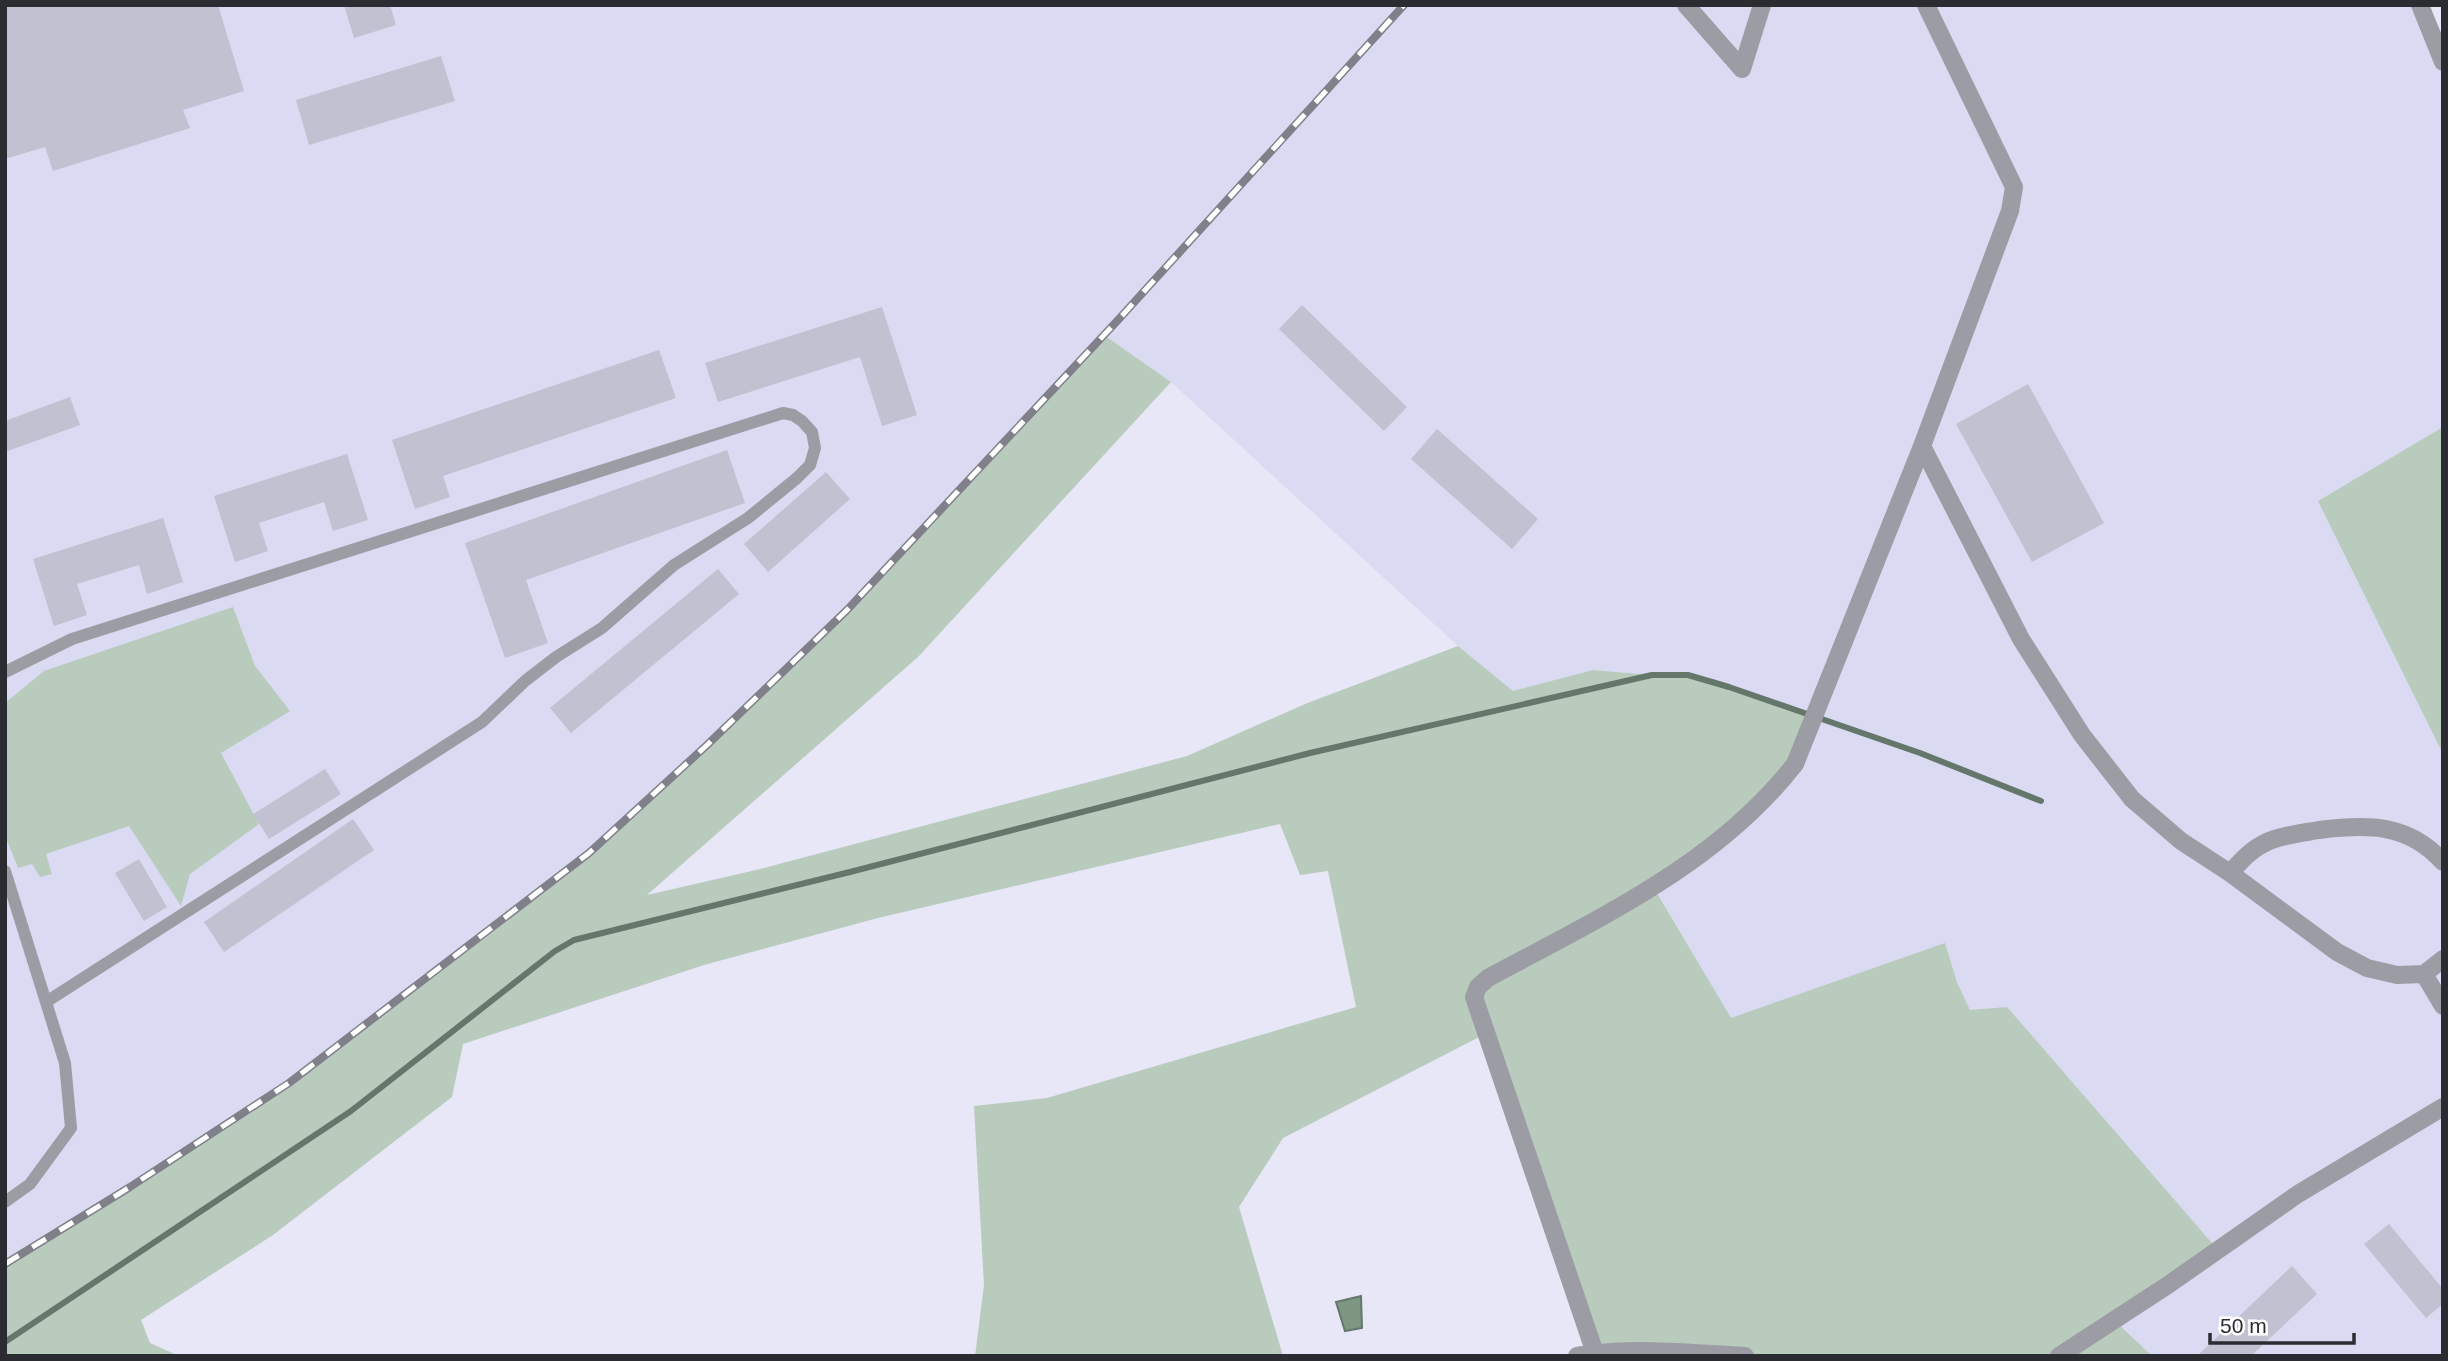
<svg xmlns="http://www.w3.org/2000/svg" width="2448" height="1361" font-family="Arial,sans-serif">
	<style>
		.built { fill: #dadaf2 }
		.green { fill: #b8cbbc }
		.water { fill: #7e9783; stroke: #65776b; stroke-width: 2 }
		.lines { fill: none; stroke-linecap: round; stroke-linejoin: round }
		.stream { stroke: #65776b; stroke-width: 6 }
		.building { fill: #c1c1d1 }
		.service { stroke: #9c9da4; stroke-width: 12 }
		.minor { stroke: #9c9da4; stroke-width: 18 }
		.rail-casing { stroke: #80808b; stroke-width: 8 }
		.rail { stroke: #fff; stroke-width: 5; stroke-dasharray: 16; stroke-linecap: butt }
	</style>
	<rect width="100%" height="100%" fill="#e7e7f8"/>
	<path class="built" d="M5,5h2415l23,57v365l-124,74 124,253v602h-291l-38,-35 -157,-339 -12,-38 -214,75 -77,-132 34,-212h-36l-59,-5 -80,21 -55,-45 -287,-264 -67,-47 -257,275 -140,135 -118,108 -300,230 -159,104 -125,77z"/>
	<path class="green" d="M1104,335l67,47 -253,275 -271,238 109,-25 431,-114 118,-52 153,-58 55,45 80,-21 59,5h36l126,42 -19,47 -141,124 77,130 214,-75 12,39 13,28 37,-3 211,243 -103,71 37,35h-575l17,-3 -109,-319 -202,104 -44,69 44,149h-308l9,-71 -10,-179 73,-8 309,-91 -28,-136 -28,4 -20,-51 -402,94 -174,47 -241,79 -11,53 -179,138 -132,85 9,23 29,13h-174v-92l125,-77 159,-104 300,-230 118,-108 140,-135z
		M2443,427v327l-125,-253z
		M233,607l22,59 35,45 -69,42 38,71 -69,50 -9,32 -52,-80 -83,28 6,20 -12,3 -8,-13 -14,4 -13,-33v-132l39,-32z"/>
	<path class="water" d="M1361,1296l1,32 -17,3 -9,-29z"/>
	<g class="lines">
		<path class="stream" d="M5,1342l346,-231 204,-160 19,-11 276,-68 460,-119 342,-78h36l41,12 191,66 121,48"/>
	</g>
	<path class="building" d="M5,5h213l26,86 -61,19 7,18 -137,43 -8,-24 -40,12z
		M344,5h46l6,20 -42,13z
		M441,56l14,45 -146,44 -13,-45z
		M1302,305l105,102 -23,24 -105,-102z
		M882,307l35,108 -35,11 -22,-69 -142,45 -13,-39z
		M659,350l17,48 -233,78 7,21 -35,12 -23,-69z
		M2028,384l76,139 -72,39 -76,-138z
		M70,397l10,28 -75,27v-31z
		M1437,429l101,90 -26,30 -101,-90z
		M727,450l18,53 -219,77 22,63 -43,15 -40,-115z
		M347,454l21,66 -35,11 -9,-29 -65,21 9,28 -33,11 -21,-66z
		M826,472l24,27 -82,73 -24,-28z
		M163,518l20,64 -36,12 -8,-29 -62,19 10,31 -33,11 -21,-67z
		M718,569l21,25 -168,139 -21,-25z
		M325,769l16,25 -72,45 -16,-25z
		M353,819l21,31 -150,102 -20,-30z
		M139,859l28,48 -23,14 -29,-48z
		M2389,1224l54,65v15l-17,14 -62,-74z
		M2292,1266l25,28 -66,62h-54z"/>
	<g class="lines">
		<path class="service" d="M5,672l67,-33 711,-226 10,2 9,6 10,11 3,16 -5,17 -13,13 -49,40 -74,47 -72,63 -46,29 -31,24 -43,41 -436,280
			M5,871l60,192 6,65 -41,56 -25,18"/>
		<path class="minor" d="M1686,5l56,64
			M2420,5l23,57
			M1742,69l20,-64
			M1922,446l99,193 61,96 50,64 49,42 49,32 107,79 30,16 30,7 27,-1 19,32
			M2230,873c11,-12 21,-24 37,-31 15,-7 35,-9 52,-12 48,-6 89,-7 124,32
			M2424,974l19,-15
			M1577,1356l18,-3 -121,-356 4,-10 10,-9c111,-60 228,-113 307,-214l127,-318 88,-235 4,-24 -88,-182
			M1591,1356c18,-11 127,-1 154,0
			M2059,1356l109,-71 130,-91 145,-87"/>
		<g class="rail-casing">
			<path id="rail" d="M5,1264l125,-77 159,-104 300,-230 118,-108 140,-135 271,-290 286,-315"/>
		</g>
		<use href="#rail" class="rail"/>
	</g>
	<rect width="2448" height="1361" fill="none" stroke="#2b2b32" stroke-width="14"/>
	<path d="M2210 1333v10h144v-10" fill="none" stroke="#2b2b32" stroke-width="3.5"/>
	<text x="2220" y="1333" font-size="21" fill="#2b2b32" stroke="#ffffff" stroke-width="5" paint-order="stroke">50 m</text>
</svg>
